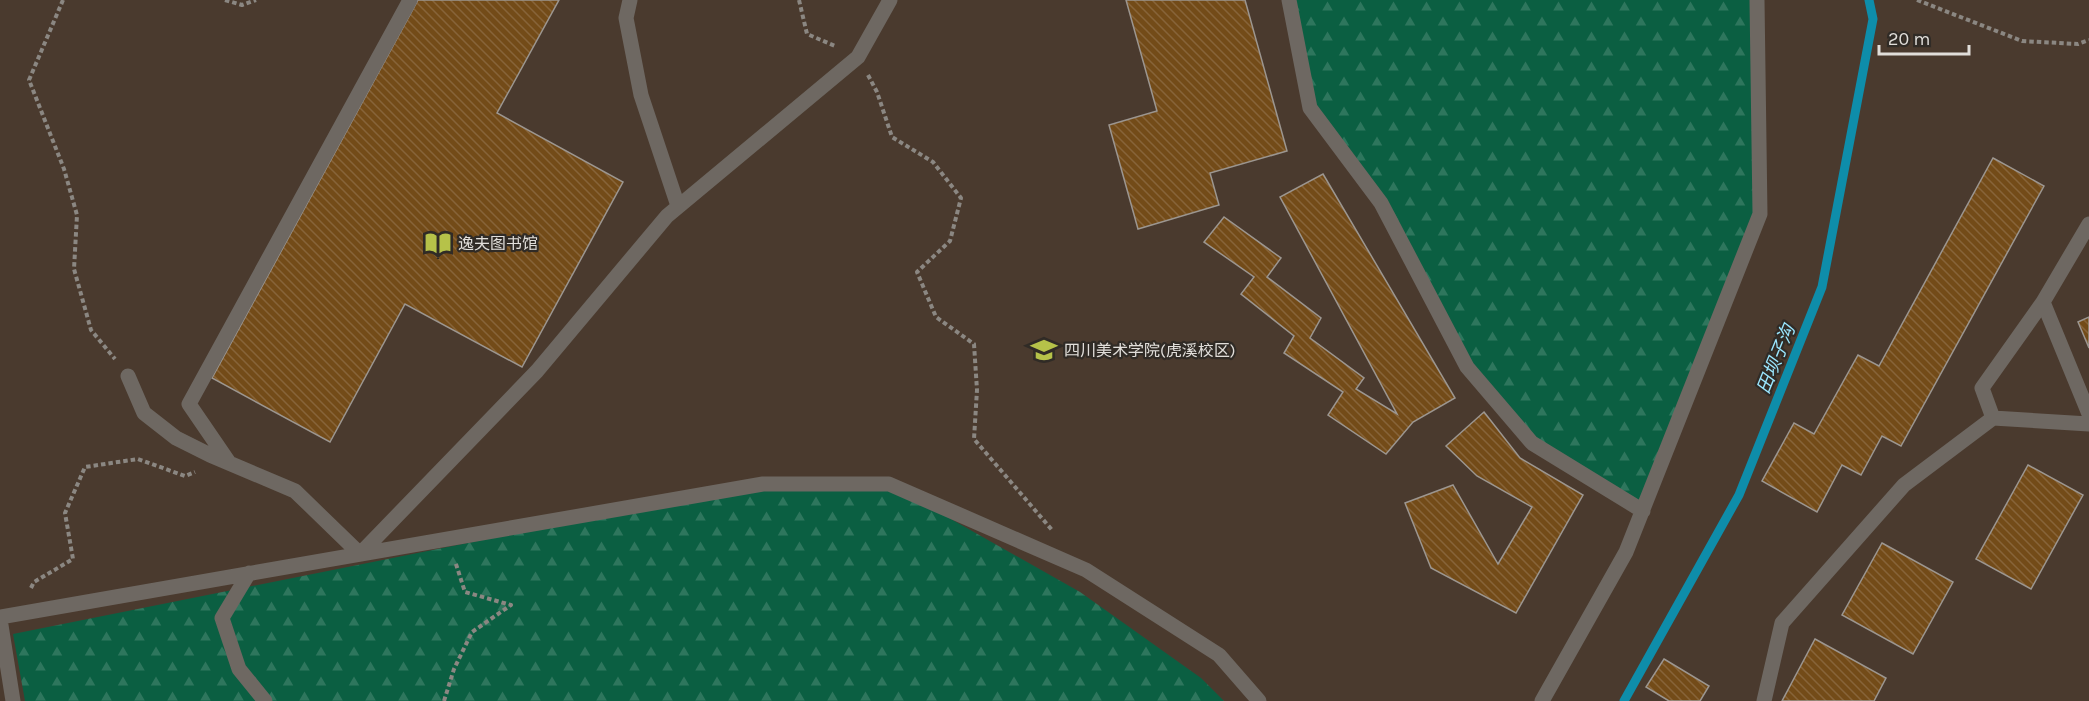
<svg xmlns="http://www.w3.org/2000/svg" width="2089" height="701" font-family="Karla,'Noto Sans SC',sans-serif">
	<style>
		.education { fill: #4a3a2e }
		.forest { fill: url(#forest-firs) }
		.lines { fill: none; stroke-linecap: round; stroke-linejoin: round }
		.stream { stroke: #0e8daa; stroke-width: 9 }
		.building { fill: url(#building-back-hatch); stroke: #9c9690; stroke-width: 1.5 }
		.path { stroke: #8b8782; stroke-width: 4; stroke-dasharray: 4.5 3; stroke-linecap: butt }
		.lane { stroke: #6e6862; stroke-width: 15 }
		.labels { text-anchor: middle; stroke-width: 4.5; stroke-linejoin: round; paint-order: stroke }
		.poi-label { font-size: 16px; fill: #e1deda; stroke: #302b26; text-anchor: start }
		.water-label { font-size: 18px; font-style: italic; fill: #9be7ff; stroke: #302b26 }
	</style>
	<defs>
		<pattern id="forest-firs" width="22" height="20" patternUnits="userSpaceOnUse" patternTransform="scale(1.5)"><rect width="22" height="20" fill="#0b5f42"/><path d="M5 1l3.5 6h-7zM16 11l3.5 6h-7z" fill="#2e765d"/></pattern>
		<pattern id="building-back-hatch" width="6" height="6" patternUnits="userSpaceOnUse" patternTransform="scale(1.5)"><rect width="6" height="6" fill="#734b18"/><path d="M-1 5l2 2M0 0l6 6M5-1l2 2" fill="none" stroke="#876439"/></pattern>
	</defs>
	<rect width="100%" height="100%" fill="#3a352f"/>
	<path class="education" d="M0,0h2089v701h-2089z"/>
	<path class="forest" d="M1289,0h468l3,214 -117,297 -111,-68 -65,-76 -86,-164 -71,-95z
		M889,484l191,108 121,86 23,23h-1199l-12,-67 729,-146z"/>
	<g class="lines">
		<path class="stream" d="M1624,701l115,-206 83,-208 51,-268 -4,-19"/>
	</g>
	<path class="building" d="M418,0h141l-62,113 126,69 -101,185 -117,-63 -75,138 -118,-64z
		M1126,0h119l42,151 -77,22 9,32 -81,24 -29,-104 48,-14z
		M1993,158l51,28 -143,260 -19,-10 -21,39 -19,-10 -25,47 -55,-31 32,-58 20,11 44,-79 21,11z
		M1323,174l132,224 -42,24 -27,32 -58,-39 15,-23 -59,-39 10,-17 -53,-42 13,-17 -50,-35 20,-25 57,41 -14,19 54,41 -11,20 54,40 -8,11 41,25 -117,-217z
		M2089,317v31l-11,-26z
		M1484,412l36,46 63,37 -67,118 -85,-45 -26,-65 48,-18 45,79 34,-57 -55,-31 -31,-30z
		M2028,465l55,30 -52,94 -55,-30z
		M1882,543l71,39 -40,72 -71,-39z
		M1815,639l71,39 -12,23h-92z
		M1664,659l45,27 -9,15h-31l-23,-14z"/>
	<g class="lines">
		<path class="path" d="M63,0l-34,80 35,89 13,46 -3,54 17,61 24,29
			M225,0l17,5 14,-5
			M799,0l8,34 28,12
			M1917,0l105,41 56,3 11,-4
			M868,75l9,17 15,45 41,25 28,36 -11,43 -33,31 19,45 38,27 3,46 -3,49 78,91
			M31,588l3,-6 39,-23 -8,-46 20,-46 53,-8 47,17 10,-4
			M444,701l10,-32 18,-37 39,-27 -46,-13 -10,-31"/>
		<path class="lane" d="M630,0l-4,18 15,77 37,111
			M1289,0l21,108 71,95 86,164 65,76 111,68
			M2089,224l-46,78 46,112
			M128,376l16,37 32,25 34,17 85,36 65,63 177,-183 130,-155 191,-159 32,-57
			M1993,418l-11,-30 61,-86
			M228,461l-39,-57 221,-404
			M249,573l-27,45 17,51 26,32
			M0,617l763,-133h126l197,86 133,85 40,46
			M0,619l13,82
			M1542,701l84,-149 134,-338 -3,-214
			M1764,701l18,-78 122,-138 89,-67 96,6"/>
	</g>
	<defs>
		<g id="library-bare" transform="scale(2.07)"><path d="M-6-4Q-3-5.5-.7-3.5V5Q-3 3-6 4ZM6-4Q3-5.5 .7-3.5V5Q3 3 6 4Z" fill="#b6c249" stroke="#302b26" stroke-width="2.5" paint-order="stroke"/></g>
		<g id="university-bare" transform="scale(2.07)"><path d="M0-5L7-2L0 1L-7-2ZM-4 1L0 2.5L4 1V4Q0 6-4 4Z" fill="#b6c249" stroke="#302b26" stroke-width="2.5" paint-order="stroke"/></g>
	</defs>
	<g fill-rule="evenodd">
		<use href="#library-bare" x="438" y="243"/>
		<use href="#university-bare" x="1044" y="350"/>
	</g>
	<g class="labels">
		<g class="poi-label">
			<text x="458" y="249">逸夫图书馆</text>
			<text x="1064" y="356">四川美术学院(虎溪校区)</text>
		</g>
		<g class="water-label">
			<text transform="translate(1776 359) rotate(-68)" y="6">田坝子沟</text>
		</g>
	</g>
	<path d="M1879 45v9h90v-9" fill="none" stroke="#e1deda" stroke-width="3"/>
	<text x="1888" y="45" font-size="18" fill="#e1deda" stroke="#302b26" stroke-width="4.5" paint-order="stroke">20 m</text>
</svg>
